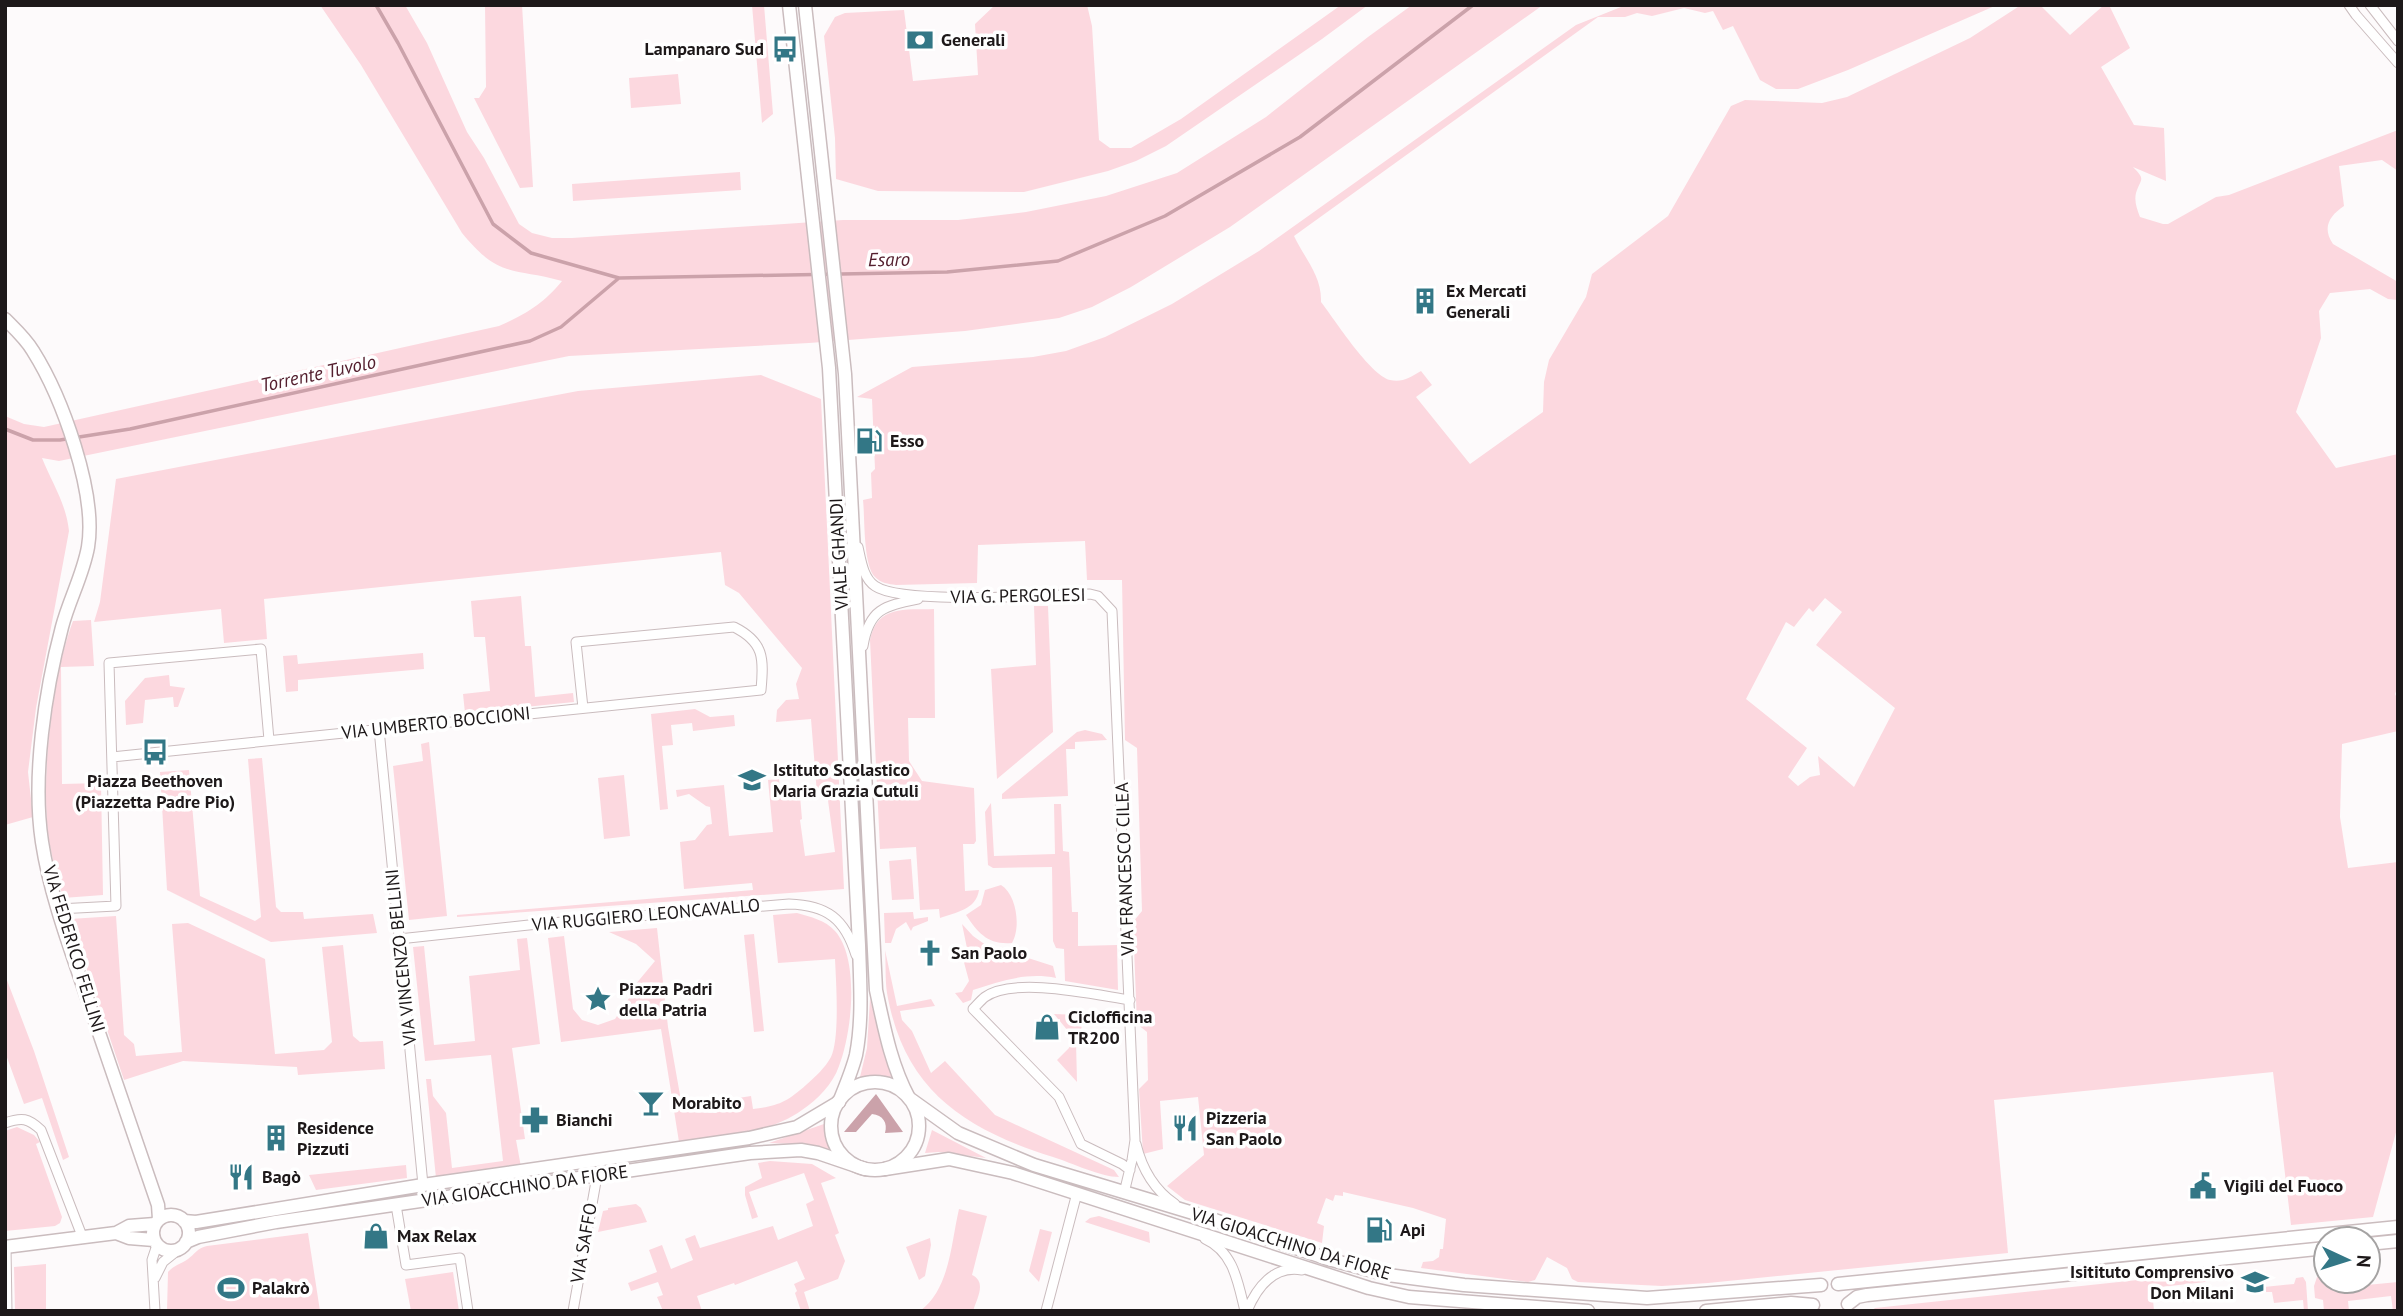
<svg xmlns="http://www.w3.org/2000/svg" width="2403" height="1316" font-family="'PT Sans',sans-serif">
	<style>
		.green { fill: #fcd8df; fill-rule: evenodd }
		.water { fill: #cba2aa }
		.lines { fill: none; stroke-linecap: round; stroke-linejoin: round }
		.stream { stroke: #cba2aa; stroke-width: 3.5 }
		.minor-casing { stroke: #cabcbe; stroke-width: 11 }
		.tertiary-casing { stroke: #cabcbe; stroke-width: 15 }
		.secondary-casing { stroke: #cabcbe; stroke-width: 15 }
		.minor { stroke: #fff; stroke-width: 9 }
		.tertiary { stroke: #fff; stroke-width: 12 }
		.secondary { stroke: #fff; stroke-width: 12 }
		.labels { text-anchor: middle; stroke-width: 7; stroke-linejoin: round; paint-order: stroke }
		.poi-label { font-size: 18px; font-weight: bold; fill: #1d1819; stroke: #fff; text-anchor: start }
		.street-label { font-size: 18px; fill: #1d1819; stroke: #fff }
		.water-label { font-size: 19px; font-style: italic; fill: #54202f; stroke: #fff }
	</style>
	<rect width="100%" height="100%" fill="#fdfafb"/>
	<path class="green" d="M320,5h85l22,38 40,89 17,26 35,66 13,9 20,5h20l271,-18h115l68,-8 80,-16 71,-23 89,-56 102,-80 44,-32h131l-313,222 -99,60 -39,20 -33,11 -94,13 -156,12 -240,13 -510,105 -17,-3c10,25 24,45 27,73l-33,177 -8,64 5,45 -28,8v-409l19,8 20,3 455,-101c27,-12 44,-22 63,-45 -51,-14 -62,-2 -100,-48l-101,-168z
		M485,5h37l11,182 -13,1 -46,-90h5l7,-11z
		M752,5h12l9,109 -11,9z
		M995,5h92l5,21 7,114 11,8h21l50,-29 160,-114h27l-46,34 -156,107 -30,15 -28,10 -84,21 -146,-1 -42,-12 -1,-41 -11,-102 11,-19 10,-4 59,-3 9,71 65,-6 -3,-51z
		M1633,5h364l-149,65 -50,19h-22l-16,-9 -27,-54 -10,4 -10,-19 -8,2 -21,-5 -32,8 -15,-3 -12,4h-27l-304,219c11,23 28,40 27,66 14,18 49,73 69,78 12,3 21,-3 31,-9l11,14 -16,12 54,67 73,-52 1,-30 5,-22 37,-63 6,-23 76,-58 63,-110 14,-6 77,3 25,-6 123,-59 51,-33h19l30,30 34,-30h5l21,43 -29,19 33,58 30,3 2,53 -33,-14c13,13 8,11 3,26 -2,8 1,16 4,24l23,7h5l48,-27 13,-2 169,-65v41l-16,-11 -43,6 5,40c-15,10 -22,22 -11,38l65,38v18l-10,-1 -18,-10 -40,4 -11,18 2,27 -25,74 40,56 62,-14v232l-3,8 3,6v31l-56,13 -2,73 8,51 50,-6v263l-25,92 -82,8 -18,-153 -279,28 14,153 -300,30 -46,3 -84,-4 -6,-3 -5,-11 -20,-11 -12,23 -7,2 -107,-14 2,-6 10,-1 6,-4 1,-8h3l3,-30 -33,-11 -70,-16v4l-8,-1 -2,6 -7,-3 -9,25 7,3 -2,17 -137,-43 -18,-14 37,-31 -6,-58 -38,4 3,48 -20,5 -4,-65 9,-9 -1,-48 -10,-8 -4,-102 9,-11 -5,-163 -12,-8 -3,-160h-35l-2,-39 -107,4 -1,38 -81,2c-8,-1 -15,-2 -21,-8 -12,-12 -10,-59 -12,-77l9,-2 -1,-25 4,-4 -3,-70 -15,-2 55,-30 121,-10 33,-6 39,-14 67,-33 87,-53 317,-226 45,-18zM1825,598l17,14 -26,33 79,63 -41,79 -36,-31 2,19 -10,2 -12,9 -10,-9 19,-29 -61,-49 40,-77 8,5 15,-19 4,4z
		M678,74l3,30 -50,4 -2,-30z
		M740,172l1,18 -168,11 -1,-17z
		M761,375l60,24 23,490 -387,28v-2l296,-25 -1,-7 -68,6 -4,-47 15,-2 12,-15 5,-1 -2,-17 -4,-1 -17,-12 -12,3 -1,-7 48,-5 5,51 44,-4 -5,-52 11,-1 1,11 30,-3 1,8 -11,1 2,23 -2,1 5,36 30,-4 -8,-59 -10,1 -6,-75 -35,3 1,-12 9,-10 13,-1 -3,-15 6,-16 -63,-75 -14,-8 -4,-33 -457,47 3,40 -43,4 -3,-34 -127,13 6,-20 16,-123 462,-88z
		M521,596l4,50h6l4,51 38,-4 1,9 -109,11 -2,-19 27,-3 -5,-54h-11l-3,-36z
		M1034,606h14l5,126 -56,47 -6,-110 45,-4z
		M934,609l1,109h-27l1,43 13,20 52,7 2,53 -2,3h-11l2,47 14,-1c-3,20 -23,22 -39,28l-1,-9 -19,1 -4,-63 -36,2 -10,-209c7,-35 35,-30 64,-31z
		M91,620l3,46 -33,1 1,117 39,-1 2,112 -40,3c-5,-19 -11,-39 -14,-58 -9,-59 3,-163 24,-219z
		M423,653l1,16 -126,11v11l-12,1 -3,-36 14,-1 1,9z
		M169,675l1,11 15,2 -7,19h-4l-1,-10 -28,3 -2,23 -17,2 -1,-24 20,-23z
		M695,709l15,8 24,-2 1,11 -42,5 -1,-8 -21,2 2,20 -11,1 6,63 -8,1 -9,-96z
		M1085,730l17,4 5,6 -32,2v7h-9l2,47 -66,3v-5l75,-62z
		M429,742l18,174 -38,4 -16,-154 30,-5 -2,-17z
		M262,758l14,149 5,5h22l1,7 69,-5 4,19 -106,9 -104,-52 -7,-118 29,-2 11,126 55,25 6,-4 -13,-158z
		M624,775l6,61 -26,3 -6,-61z
		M991,803l3,53 61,-2 -1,-50h7l2,47 6,1 3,60h6v34l39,-1 1,45 -53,-9 -1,-32 -8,-1 -3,-7 -1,-74 -59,1 -5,-3 -3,-53z
		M911,859l3,40 -22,1 -3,-39z
		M1001,885c16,10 20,43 11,58 -24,2 -34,-10 -46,-28l15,-10 4,-15z
		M913,912l1,7 14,-2v4l-15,6 -2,4 -5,-9 -10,7 -5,14h-6l-1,-30z
		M797,913c14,4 28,7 38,18 25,28 17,102 4,135 -6,18 -22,34 -37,44 -35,25 -81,26 -123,32l-18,-113 -100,13 -13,-104 16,-2 9,73 9,11 16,5 17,-6 21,-31 -1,-3 20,-24 -19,-17 -27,-12 48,-4 11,99 15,85 33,1 16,-14 19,-3 2,13c25,-3 34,-7 53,-24 9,-8 19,-17 25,-28 9,-19 5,-75 4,-98l-57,4 -5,-48z
		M116,916l8,119 10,9 2,12 46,-4 -10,-128 16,-1 77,36 10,95 49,-4 8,-8 -10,-95 21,-2 10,91 7,6 23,-1 2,28 -87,6 -1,-8 -114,-6 -59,19 -54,-161z
		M962,924l11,12 17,12 8,3h20l10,7 25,8 3,12c-29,-6 -56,3 -83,12l-2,10 -8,3 -8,-10 7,-1 7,-11 -7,-26 6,-2z
		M754,934l10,97 -10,1 -10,-97z
		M527,938l13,106 -28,4 13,91 -9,1 5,27 -85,11 -10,-99h5l2,17 13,17 6,55 51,-7 -12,-106 -66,6 -12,-114 11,-1 10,99 41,-4 -6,-65 51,-6 -3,-31z
		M885,950l12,56 34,-7 4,7 -35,5 2,9 10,11 19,42 14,-12 50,54 119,55 5,7c-18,0 -47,-14 -66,-20 -89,-28 -149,-67 -166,-164 -2,-14 -1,-29 -2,-43z
		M5,975l29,76 35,106 -6,3 -21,-62 -18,6 -19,-52z
		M870,999l22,78 -14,-2 -18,2 7,-29z
		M1054,1014l27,1 1,26 -6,1 1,40 -20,-22 12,-12 4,-11z
		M824,1124l2,17 4,9 -16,-5 -45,-2z
		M17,1127l17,8 6,7 -4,2 26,73 -2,6 -5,3 -50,5v-100z
		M932,1130l54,28 -47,-6 -14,1z
		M770,1161l42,3 24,14 -15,5 18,50 -4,2 10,26 -7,18 -34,13 6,19h-9l-6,-18 2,-2 -3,-7 11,-5 -8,-18 -62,24 -1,-2 -37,13 5,15h-39l-6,-14 6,-2 -5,-13 -27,9 -3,-8 29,-11 -8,-22 13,-5 9,24 22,-9 -8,-21 10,-4 5,13 73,-22 5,14 35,-14 -7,-22 8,-4 -10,-27 -55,19 9,25 -6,2 -7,-24v-8l17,-9 -4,-15z
		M406,1165l1,13 -91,12 -7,-15z
		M636,1204l5,4 6,14 -49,10 5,-21 5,-1v-2z
		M959,1209l28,7 -15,59c15,7 5,23 1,36h-53c30,-22 31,-68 39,-102z
		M1099,1216l50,16 1,11 -65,-21 5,-4z
		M1040,1229l12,3 -13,50 -10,-11z
		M308,1233l12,78h-153l1,-39c6,-7 13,-8 20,-13 7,-5 9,-11 19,-13z
		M930,1238l1,7 -6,31 -6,4 -13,-33z
		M46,1264v47h-31l-1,-44z
		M2222,1271l-17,11 -53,6 2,23h-283l4,-3z
		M453,1272l6,39h-48l-6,-32z
		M2326,1274v7h18l2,6 52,-5v29h-5l-2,-15 -43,5 1,10h-25l-1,-11 -8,-2 -1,-12 3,-9z
		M2303,1277l3,5 2,29h-4l-1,-11 -29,3 -2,-11h-7l-1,-5 30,-3 2,-6z"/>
	<path class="water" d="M876,1094l27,38 -18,1c3,-10 -2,-18 -13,-19l-16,18h-12z"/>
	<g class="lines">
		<path class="stream" d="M376,5l22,38 95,181 38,29 88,25 328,-6 111,-11 107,-45 135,-79 173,-132
			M5,429l28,11h27l70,-11 400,-88 31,-14 58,-49"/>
		<g class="minor-casing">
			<path id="minor" d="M2349,5l7,10 42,48
				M2370,5l28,36
				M858,547c3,13 5,31 17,39 27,19 175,9 215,8l8,2 14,15 23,529 -3,20 -8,33
				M863,646c6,-37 21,-40 55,-47
				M379,729l44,456
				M112,757l649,-67c3,-32 3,-48 -27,-63l-158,15 7,66
				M58,909l58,-3 -7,-243 152,-14 8,91
				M399,939l139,-15 251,-20c38,1 56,15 67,51
				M5,1123c17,-6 23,-5 36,7l41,106
				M1136,1144c6,25 17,45 39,60
				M1130,1170l-8,-6 -41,-20 -22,-47 -86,-88c4,-4 8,-9 12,-12 29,-21 111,-2 145,3
				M396,1205l10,60 54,-7 8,53
				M1205,1239c29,13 33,44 40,72
				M6,1247l1,64
				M155,1278l8,-16 15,-12
				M155,1311l-3,-51 5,-15
				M573,1311l24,-135
				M1046,1311l31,-118
				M1247,1311c10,-24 27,-46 55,-41"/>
		</g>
		<g class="tertiary-casing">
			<path id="tertiary" d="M5,319c10,10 21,20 28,32 29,46 64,142 55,196 -5,28 -19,53 -26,80 -17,64 -30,150 -20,215 8,52 27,103 44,153 24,70 48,140 72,210l1,14
				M909,1098l49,35 76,32 169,51 125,43 60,16 76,10 183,13 174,-13
				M885,1169l64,-10 64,14 356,115 40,9 179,14
				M153 1233a18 18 0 1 1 36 0a18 18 0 1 1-36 0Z
				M184,1221l12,1 227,-37 326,-47 48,-11 42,-25
				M116,1233l13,5 25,2
				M186,1242l12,-5 78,-15 474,-69 51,-3 17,3 47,16
				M2368,1244l30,-3
				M5,1247l111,-14 13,-7 26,-2
				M1838,1284l560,-57
				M1848,1304l9,-7 10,-2 459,-47
				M1706,1311l85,-8 22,2"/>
		</g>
		<g class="secondary-casing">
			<path id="secondary" d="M789,5l40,363 30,577c1,36 4,74 -3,110 -4,16 -11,32 -17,47
				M805,5l40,369 31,616c8,37 15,75 33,108
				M831 1126a44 44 0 1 1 88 0a44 44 0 1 1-88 0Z"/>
		</g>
		<use href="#minor" class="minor"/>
		<use href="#tertiary" class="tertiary"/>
		<use href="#secondary" class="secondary"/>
	</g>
	<defs>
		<g id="bank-bare" transform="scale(2.1)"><path d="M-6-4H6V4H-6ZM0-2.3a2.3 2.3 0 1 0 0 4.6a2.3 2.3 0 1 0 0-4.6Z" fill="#337786" stroke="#fff" stroke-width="2.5" paint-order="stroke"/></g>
		<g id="bus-bare" transform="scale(2.1)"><path d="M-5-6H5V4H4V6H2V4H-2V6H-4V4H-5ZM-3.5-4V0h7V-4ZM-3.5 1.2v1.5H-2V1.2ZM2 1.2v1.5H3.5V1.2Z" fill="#337786" stroke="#fff" stroke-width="2.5" paint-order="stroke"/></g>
		<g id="building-bare" transform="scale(2.1)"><path d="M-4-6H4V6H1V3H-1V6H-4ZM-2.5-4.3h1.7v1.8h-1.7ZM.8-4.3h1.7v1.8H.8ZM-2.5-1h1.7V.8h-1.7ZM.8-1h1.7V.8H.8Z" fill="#337786" stroke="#fff" stroke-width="2.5" paint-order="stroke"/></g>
		<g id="fuel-bare" transform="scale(2.1)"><path d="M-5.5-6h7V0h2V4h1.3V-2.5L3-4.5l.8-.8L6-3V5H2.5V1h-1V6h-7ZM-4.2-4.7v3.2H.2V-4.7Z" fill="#337786" stroke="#fff" stroke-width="2.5" paint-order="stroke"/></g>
		<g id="school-bare" transform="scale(2.1)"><path d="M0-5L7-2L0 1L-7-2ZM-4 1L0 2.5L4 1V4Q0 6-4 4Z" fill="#337786" stroke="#fff" stroke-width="2.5" paint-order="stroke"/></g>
		<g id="church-bare" transform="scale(2.1)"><path d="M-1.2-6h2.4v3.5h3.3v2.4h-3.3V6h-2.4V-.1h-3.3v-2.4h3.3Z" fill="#337786" stroke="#fff" stroke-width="2.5" paint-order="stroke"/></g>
		<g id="sight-bare" transform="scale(2.1)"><path d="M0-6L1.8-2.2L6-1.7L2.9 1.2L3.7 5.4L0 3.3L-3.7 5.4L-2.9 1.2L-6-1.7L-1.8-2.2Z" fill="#337786" stroke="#fff" stroke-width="2.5" paint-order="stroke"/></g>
		<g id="shop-bare" transform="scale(2.1)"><path d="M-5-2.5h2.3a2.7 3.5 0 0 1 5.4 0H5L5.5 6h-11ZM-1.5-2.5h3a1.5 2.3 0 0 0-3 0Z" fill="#337786" stroke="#fff" stroke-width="2.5" paint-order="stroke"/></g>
		<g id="bar-bare" transform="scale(2.1)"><path d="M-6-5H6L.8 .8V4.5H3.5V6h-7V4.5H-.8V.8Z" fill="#337786" stroke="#fff" stroke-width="2.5" paint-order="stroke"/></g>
		<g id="pharmacy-bare" transform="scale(2.1)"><path d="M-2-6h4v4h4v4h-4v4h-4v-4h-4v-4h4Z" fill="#337786" stroke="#fff" stroke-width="2.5" paint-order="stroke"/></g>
		<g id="restaurant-bare" transform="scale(2.1)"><path d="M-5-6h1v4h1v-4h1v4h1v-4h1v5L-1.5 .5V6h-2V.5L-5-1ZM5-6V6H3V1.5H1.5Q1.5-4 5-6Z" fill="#337786" stroke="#fff" stroke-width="2.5" paint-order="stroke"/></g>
		<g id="civic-bare" transform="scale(2.1)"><path d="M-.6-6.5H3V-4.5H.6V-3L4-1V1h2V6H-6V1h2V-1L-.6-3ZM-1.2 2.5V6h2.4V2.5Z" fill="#337786" stroke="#fff" stroke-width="2.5" paint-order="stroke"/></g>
		<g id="stadium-bare" transform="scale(2.1)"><path d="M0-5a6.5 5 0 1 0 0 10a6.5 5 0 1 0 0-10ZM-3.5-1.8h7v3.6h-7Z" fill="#337786" stroke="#fff" stroke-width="2.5" paint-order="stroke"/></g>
	</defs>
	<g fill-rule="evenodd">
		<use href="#bank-bare" x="920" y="40"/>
		<use href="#bus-bare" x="785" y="49"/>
		<use href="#building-bare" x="1425" y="301"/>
		<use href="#fuel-bare" x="869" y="441"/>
		<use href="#bus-bare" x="155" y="752"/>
		<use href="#school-bare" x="752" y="780"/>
		<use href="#church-bare" x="930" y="953"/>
		<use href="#sight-bare" x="598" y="999"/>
		<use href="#shop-bare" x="1047" y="1027"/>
		<use href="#bar-bare" x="651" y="1103"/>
		<use href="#pharmacy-bare" x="535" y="1120"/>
		<use href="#restaurant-bare" x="1185" y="1128"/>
		<use href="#building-bare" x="276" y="1138"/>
		<use href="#restaurant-bare" x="241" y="1177"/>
		<use href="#civic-bare" x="2203" y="1186"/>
		<use href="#fuel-bare" x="1379" y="1230"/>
		<use href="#shop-bare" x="376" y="1236"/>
		<use href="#school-bare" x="2255" y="1282"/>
		<use href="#stadium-bare" x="231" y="1288"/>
	</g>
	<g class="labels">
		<g class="poi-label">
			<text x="941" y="46">Generali</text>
			<text x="764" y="55" text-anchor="end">Lampanaro Sud</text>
			<text x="1446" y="297">Ex Mercati<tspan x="1446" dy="21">Generali</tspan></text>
			<text x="890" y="447">Esso</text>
			<text x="773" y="776">Istituto Scolastico<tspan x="773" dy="21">Maria Grazia Cutuli</tspan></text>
			<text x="155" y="787" text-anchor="middle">Piazza Beethoven<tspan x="155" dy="21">(Piazzetta Padre Pio)</tspan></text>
			<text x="951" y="959">San Paolo</text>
			<text x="619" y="995">Piazza Padri<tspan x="619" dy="21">della Patria</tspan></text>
			<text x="1068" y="1023">Ciclofficina<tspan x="1068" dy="21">TR200</tspan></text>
			<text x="672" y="1109">Morabito</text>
			<text x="1206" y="1124">Pizzeria<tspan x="1206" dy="21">San Paolo</tspan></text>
			<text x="556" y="1126">Bianchi</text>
			<text x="297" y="1134">Residence<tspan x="297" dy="21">Pizzuti</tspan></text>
			<text x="262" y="1183">Bagò</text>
			<text x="2224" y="1192">Vigili del Fuoco</text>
			<text x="1400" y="1236">Api</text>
			<text x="397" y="1242">Max Relax</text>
			<text x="2234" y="1278" text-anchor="end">Isitituto Comprensivo<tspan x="2234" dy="21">Don Milani</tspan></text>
			<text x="252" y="1294">Palakrò</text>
		</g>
		<g class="street-label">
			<text transform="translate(839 554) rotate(-93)" y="6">VIALE GHANDI</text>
			<text transform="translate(1018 596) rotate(-1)" y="6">VIA G. PERGOLESI</text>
			<text transform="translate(436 723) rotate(-6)" y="6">VIA UMBERTO BOCCIONI</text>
			<text transform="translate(1125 869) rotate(-92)" y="6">VIA FRANCESCO CILEA</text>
			<text transform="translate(646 915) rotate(-5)" y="6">VIA RUGGIERO LEONCAVALLO</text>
			<text transform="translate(74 949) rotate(73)" y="6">VIA FEDERICO FELLINI</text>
			<text transform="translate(401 957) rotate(-96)" y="6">VIA VINCENZO BELLINI</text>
			<text transform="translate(525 1186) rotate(-8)" y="6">VIA GIOACCHINO DA FIORE</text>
			<text transform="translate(584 1243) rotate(-80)" y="6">VIA SAFFO</text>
			<text transform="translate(1291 1244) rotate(17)" y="6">VIA GIOACCHINO DA FIORE</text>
		</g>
		<g class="water-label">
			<text transform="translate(889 259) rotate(-1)" y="7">Esaro</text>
			<text transform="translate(318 373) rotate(-12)" y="7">Torrente Tuvolo</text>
		</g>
	</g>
	<rect width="2403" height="1316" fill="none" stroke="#1d1819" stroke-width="14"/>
	<g transform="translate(2347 1260) rotate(94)"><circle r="33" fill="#ffffff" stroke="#a5a3a3" stroke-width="2"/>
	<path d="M0-5L12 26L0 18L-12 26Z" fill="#337786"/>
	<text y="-10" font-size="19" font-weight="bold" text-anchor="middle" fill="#1d1819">N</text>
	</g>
</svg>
